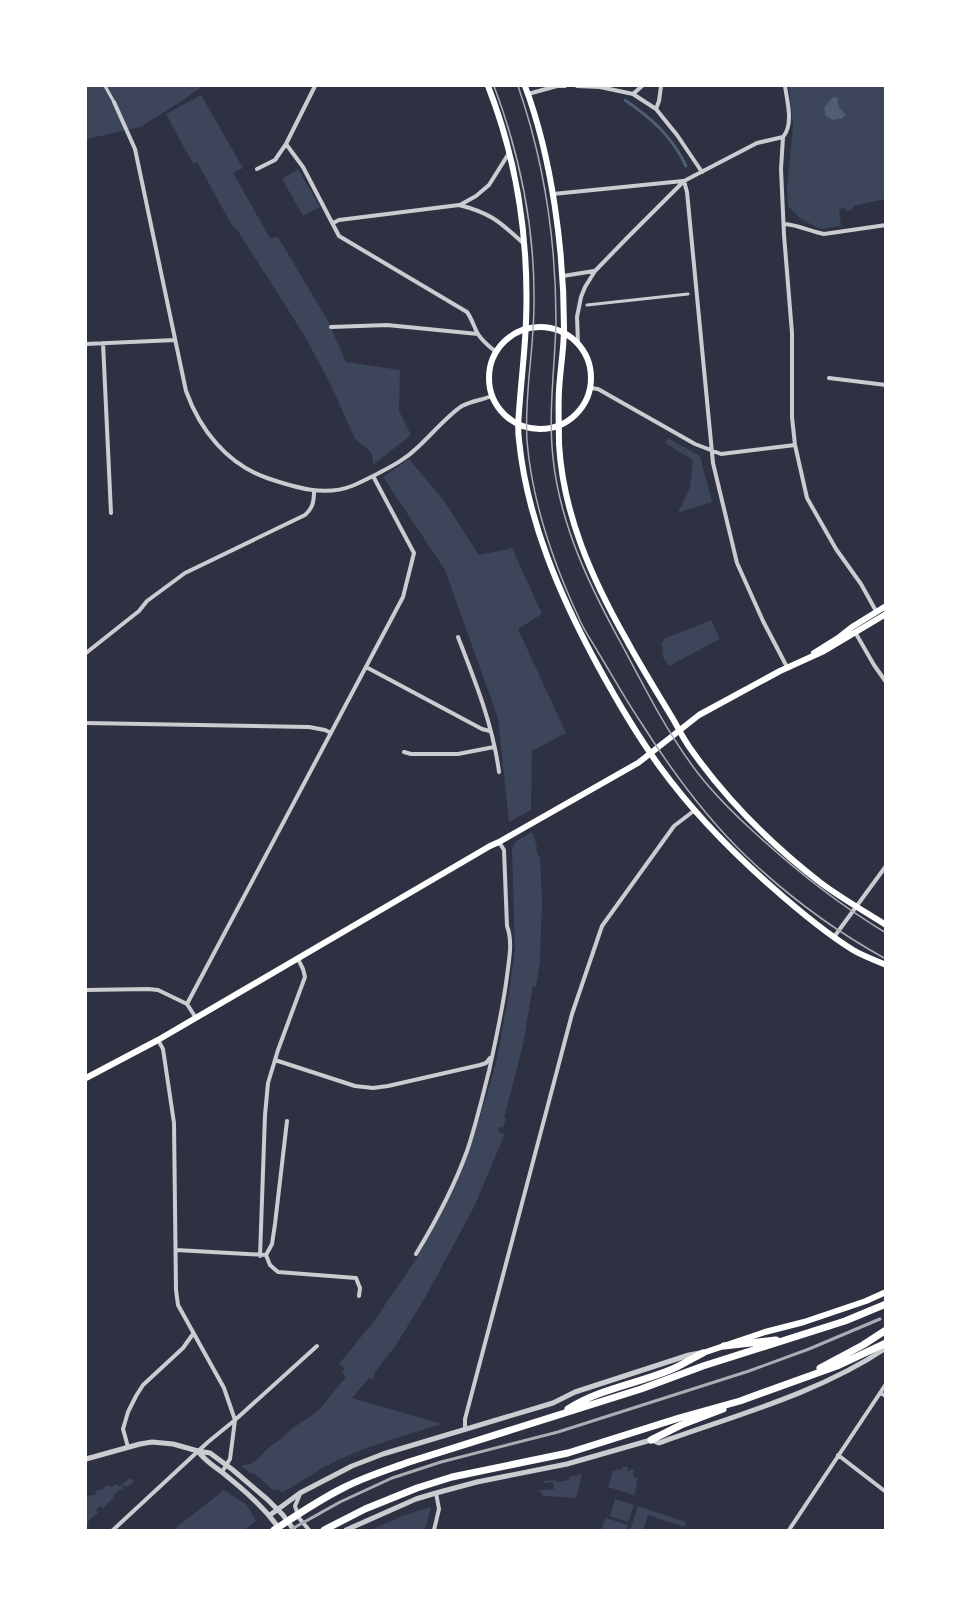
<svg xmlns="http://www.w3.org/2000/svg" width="971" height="1616" font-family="'DejaVu Sans',sans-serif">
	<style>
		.green { fill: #3c4559 }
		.water { fill: #4f5d75 }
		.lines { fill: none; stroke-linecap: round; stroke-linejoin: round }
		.stream { stroke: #4f5d75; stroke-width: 3 }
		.pedestrian { stroke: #caccd0; stroke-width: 3 }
		.minor { stroke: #caccd0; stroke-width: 4 }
		.tertiary { stroke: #caccd0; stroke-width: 5 }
		.secondary { stroke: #fff; stroke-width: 6 }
		.primary { stroke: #fff; stroke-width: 6 }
		.trunk { stroke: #fff; stroke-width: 7 }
		.tram { stroke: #abadb3; stroke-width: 1.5 }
		.rail { stroke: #abadb3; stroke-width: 3 }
	</style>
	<rect width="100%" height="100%" fill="#2d3142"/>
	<path class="green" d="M86,86h117l-21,15 -42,26 -53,12 -1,-3z
		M789,86h96v113l-32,7v4l-8,1v-3l-6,1 2,17 -19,3 -6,-2 -15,-8 -13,-13 -1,-18 6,-62z
		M201,95l42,73 -10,5 37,65 8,-1 50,84 18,41 54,8 -1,41 12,24 -38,30 -1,-12 -17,-14 -25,-56 -26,-48 -68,-107 -2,1 -37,-67 -4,2 -27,-50z
		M298,169l22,38 -17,9 -21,-37z
		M668,438l32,18 12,46 -34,11 12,-25 3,-28 -28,-17z
		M409,459l35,42 35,54 33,-7 30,66 -24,15 48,104 -34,18 -1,59 -22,12 -11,-104 -53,-148 -62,-93z
		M711,620l9,19 -51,27 -6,-9 -1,-15 2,-1v-2z
		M532,832l5,14 -1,3 4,9 2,43 -2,61 -4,25 -3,-1 -10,59 -19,73h2l-3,10 -4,-1 -1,5 7,2 -31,73 -48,89 -30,49 -21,27 -2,7 -4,-1 -17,20 91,26c-41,12 -84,24 -122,45 -13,8 -26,16 -39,24l-3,-4 -6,1 -18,-16 -5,-1 -9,-7 11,-3 6,-4 9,-10 15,-11 9,-9 26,-17 29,-35 -4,-4 3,-4 -6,-5 35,-43 41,-60 30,-55 18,-39 12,-34 21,-70 13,-70 6,-43 -3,-101 3,-7z
		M622,1467h6l-1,3 3,1 1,-2 3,1 -1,7 5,1 -2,7h1l-3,10 -26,-8 5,-16h3l1,-3 4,3z
		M582,1474l-6,24 -33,-2 -4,-6 15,-1 -1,-7 -10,1v-2l12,-1 2,2 12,-2v-3z
		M129,1479h2l3,3 -7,5 -3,-2 -2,2 2,1 -2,3 -2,-2 -7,7 1,1 -11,11 -3,-2 -4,4 2,3 -10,8 1,2 -3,4v-30l10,-3 -1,-3 10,-2v-3l4,-1 1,2 7,-3 2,3z
		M224,1490l22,14 10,17 -12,9h-71z
		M615,1499l19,6 -6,17 -18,-6z
		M638,1506l48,16 -2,5 -36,-12 -5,15h-13z
		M431,1507l-6,23h-55l35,-15z
		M606,1518l22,7 -2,5h-25z"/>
	<path class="water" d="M832,98l3,-1 4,2 -2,1 2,7 5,6 2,1 -3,4 -10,2 -7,-4 -2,-8z"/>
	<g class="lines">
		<path class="stream" d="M625,100c26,18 47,36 61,66"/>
		<path class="pedestrian" d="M105,86l9,16
			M587,305l101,-11"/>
		<path class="minor" d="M577,86l23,1 33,7 23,15 21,26 25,37
			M785,86c2,15 9,38 -2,51l-2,32 3,66 8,98v84l3,28 12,53 29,51 25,35 15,27
			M528,94l29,-8h8
			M633,94l9,-8
			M114,102l21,47 51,242c14,39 41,73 81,87 27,9 57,19 85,8 8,-3 17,-8 25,-12 15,-8 29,-15 41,-27 12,-11 31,-33 44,-41 9,-5 20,-6 30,-10
			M656,109l3,-8 2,-15
			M286,144l17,23 36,69 128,76c5,7 7,15 11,22 4,7 12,13 18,18
			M257,169l18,-9 11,-16 29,-58
			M684,181l3,11 26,271 24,100 26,58 24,46
			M553,194l130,-13
			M460,205l16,-9 13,-11 20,-32
			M333,223l6,-3 120,-15c32,8 41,17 64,38
			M784,224c15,1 25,7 40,10l62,-9
			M563,276l31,-5
			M331,327l56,-2 91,9
			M103,343l8,170
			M578,343l-1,-26 4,-20 4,-10 10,-16 31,-32 58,-58 73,-38 26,-6
			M86,344l89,-4
			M829,378l57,7
			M591,388l7,1 97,55 26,10 74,-9
			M855,632l19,33 12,17
			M458,637c17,44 35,88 41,135
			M86,653l53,-42 8,-10 38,-28 120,-58c8,-7 9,-14 9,-24
			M366,667l116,62 8,2
			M86,723l223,4 16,3 6,3
			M404,752l7,2h47l36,-7
			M834,937l52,-71
			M86,990l62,-1 10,1 29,14
			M187,1004l216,-407 11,-44 -41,-77
			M187,1004l9,14
			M158,1040l5,9 11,74 2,167 2,15 46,83 11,32 -5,39 -8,13
			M275,1060l80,26 18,2 15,-2 92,-21 6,-2 4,-5
			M176,1250l90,5 6,-11 3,-20 12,-103
			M416,1254c20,-33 38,-67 51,-103 9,-26 15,-53 22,-80 7,-32 14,-63 18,-95 2,-17 6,-34 0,-50l-3,-76 -5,-8
			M266,1255l4,10 8,7 78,6 4,10 -1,8
			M260,1256l5,-141 3,-32 10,-33 27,-73 -2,-8 -5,-10
			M880,1393l6,3
			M465,1429v-10l107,-405 30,-88 72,-100 21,-16
			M128,1447l-5,-18 5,-17 8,-16 7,-11 40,-37 10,-14
			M838,1455l48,37
			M300,1494l-5,12 4,12 10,12
			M113,1530l95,-88 27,-22 82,-74
			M434,1530l5,-21 -3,-16
			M789,1530l97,-146"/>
		<path class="tertiary" d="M198,1451c7,10 16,15 25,22 21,17 42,35 57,57
			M86,1459l54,-15 12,-2 21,2 25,7 12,2 23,17 35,30 15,15 11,15
			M270,1515l30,-22 52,-27 31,-12 170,-51 22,-11 114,-37 11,-2
			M346,1530l70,-31 20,-6 41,-11 90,-18 84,-24 8,3c77,-28 158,-49 227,-95"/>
		<path class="secondary" d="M814,653l24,-15 14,-11 34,-21
			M86,1078l72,-38 332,-194 9,-4 139,-79 61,-48 81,-44 44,-20 62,-37
			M703,1353l62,-21 39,-10 62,-21 20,-9"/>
		<path class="primary" d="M488,86c29,74 41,156 38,236 -1,26 -4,52 -6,77 -1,14 -3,28 -1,41 8,80 41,156 79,226 19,35 39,69 62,101 32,44 71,84 112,120 26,23 52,45 81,63 10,6 22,10 33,15
			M525,86c27,72 39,165 39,242 0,21 -4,42 -5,63 -1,18 0,35 0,53 4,70 33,135 67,195 14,26 29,50 44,75 7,11 12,23 20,34 35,50 82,97 131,135 20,15 43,28 65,42
			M489 378a51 51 0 1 1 102 0a51 51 0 1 1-102 0Z"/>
		<path class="trunk" d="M724,1346l52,-6
			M820,1368l43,-23 23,-15
			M568,1409c31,-20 68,-25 102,-39 11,-4 22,-12 33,-17
			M651,1440l30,-15 42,-16
			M274,1530c23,-15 45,-30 69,-42 21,-11 44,-18 66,-26l232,-73 62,-23 142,-45 41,-17
			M324,1530l41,-21 52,-21 35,-11 116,-24 111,-35 61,-17 97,-35 49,-23"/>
		<path class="tram" d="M494,86c26,69 41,144 40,218 0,46 -10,92 -7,137 5,60 26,121 51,175 5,13 13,24 20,36 14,23 27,47 42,69 31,49 65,96 107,136 42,40 88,74 139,102
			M518,86c26,75 38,156 38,235 -1,46 -8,91 -3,137 7,67 37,129 69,187 22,42 44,85 72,123 17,23 38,44 60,64 41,38 84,72 132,101"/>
		<path class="rail" d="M290,1530l50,-28 52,-24 49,-16 117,-30 191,-61 60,-22 71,-30"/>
	</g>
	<rect width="971" height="1616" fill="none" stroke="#ffffff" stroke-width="174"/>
</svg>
